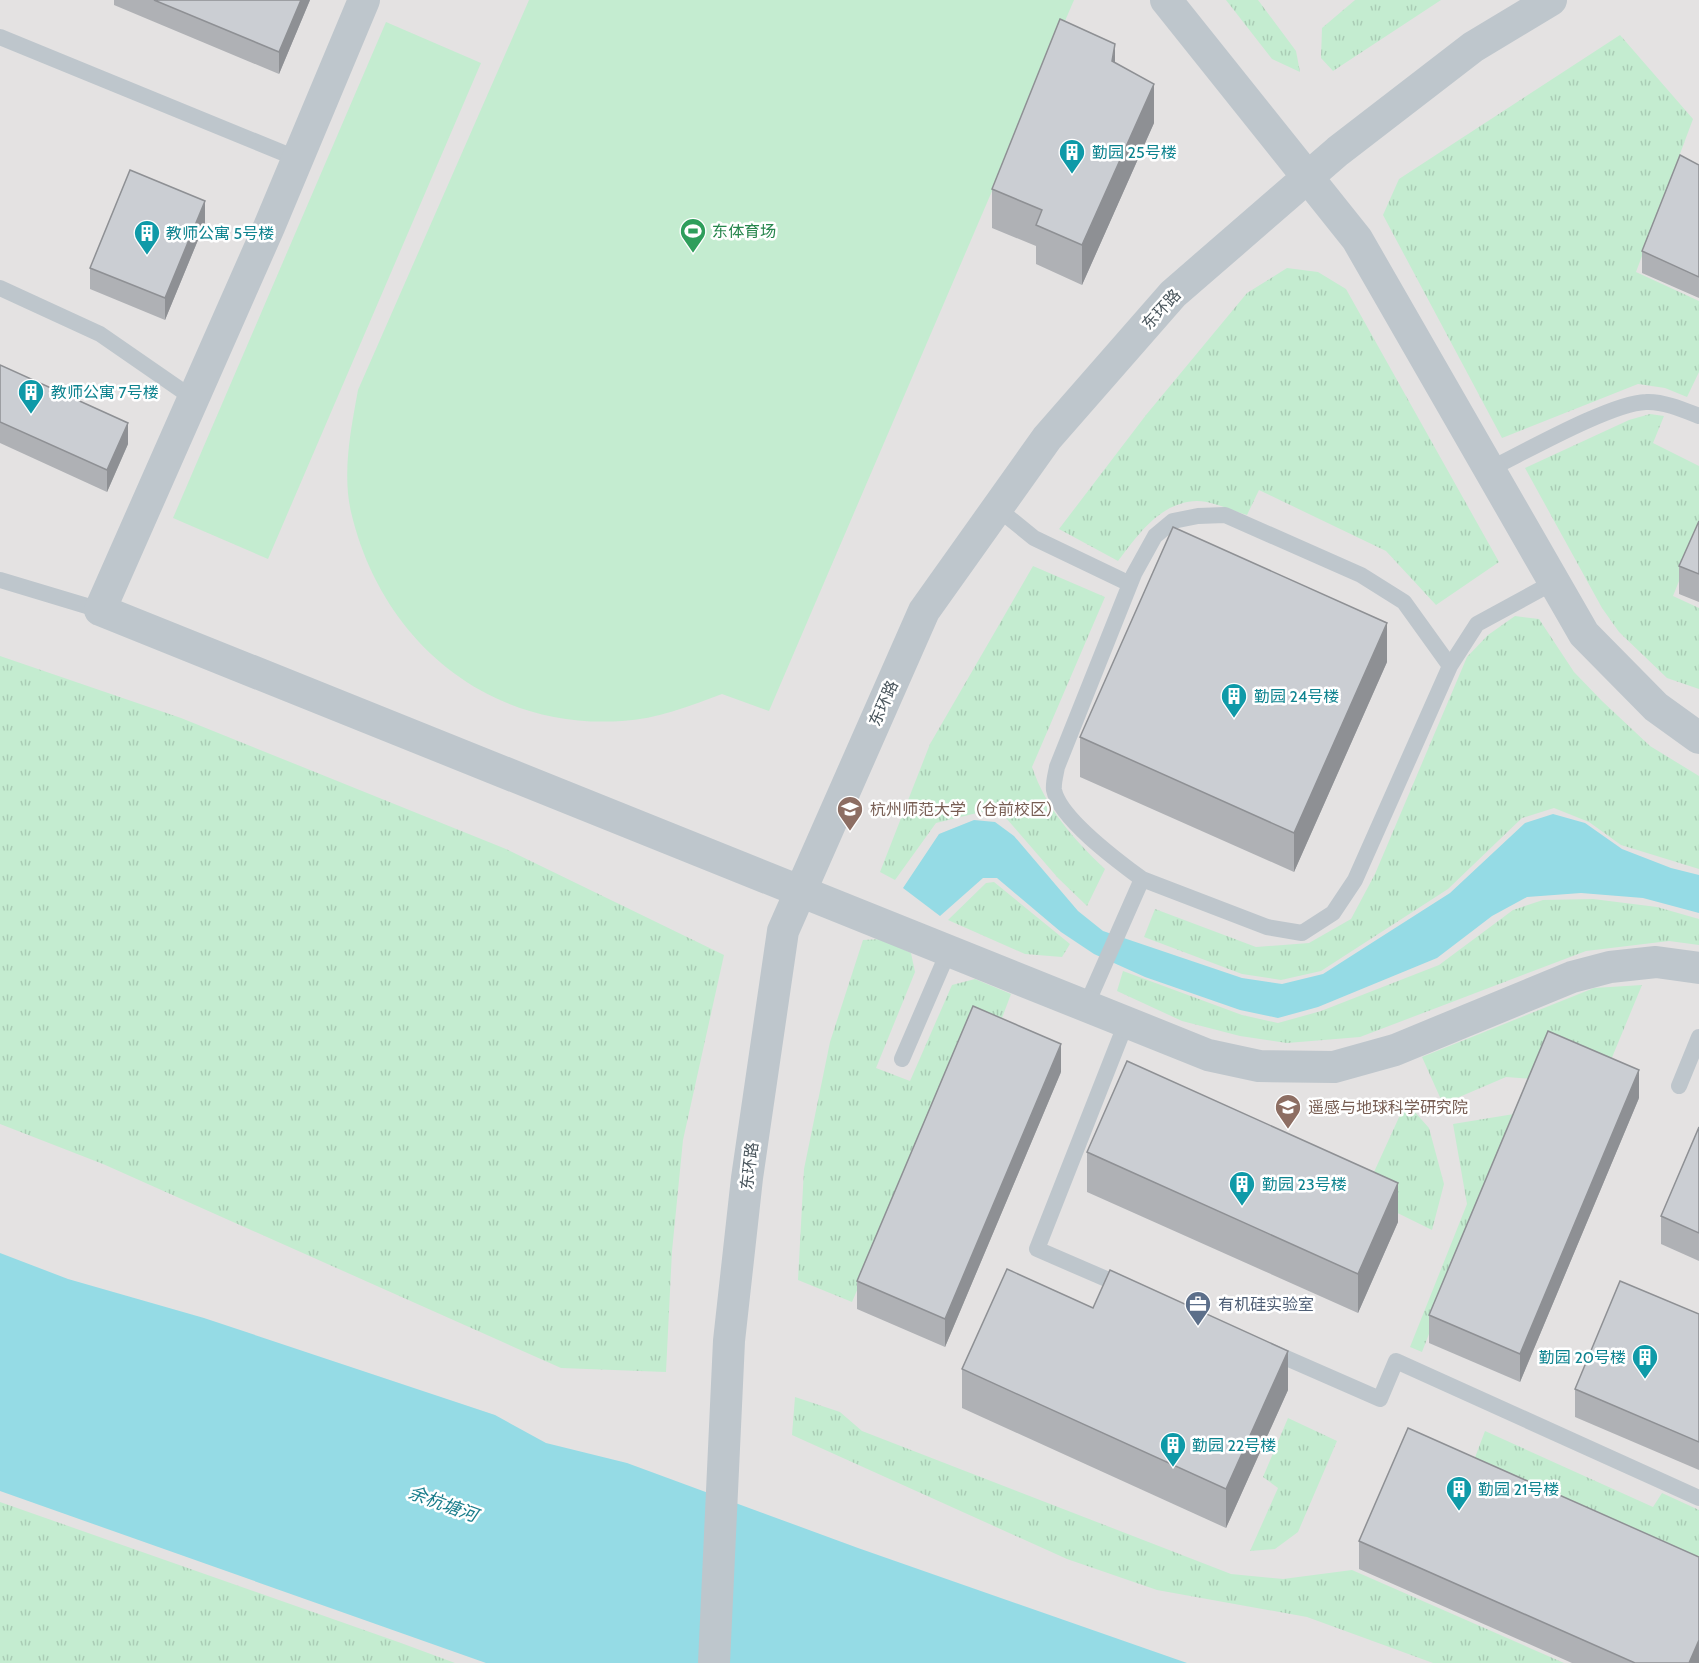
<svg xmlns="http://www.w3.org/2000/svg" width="1699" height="1663" font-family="Cabin,'Noto Sans SC',sans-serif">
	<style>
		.education { fill: #e4e2e2 }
		.grass { fill: url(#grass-tufts) }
		.garden { fill: #c4ecd0 }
		.water { fill: #95dbe5 }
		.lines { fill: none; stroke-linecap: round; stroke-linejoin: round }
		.service { stroke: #bec6cc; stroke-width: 16 }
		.minor { stroke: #bec6cc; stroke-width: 32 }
		.wall { fill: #afb1b5 }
		.shaded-wall { fill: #8e9094 }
		.building { fill: #cbced3; stroke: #8e9094; stroke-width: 1.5 }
		.labels { text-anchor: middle; stroke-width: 5; stroke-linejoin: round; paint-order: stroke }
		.culture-label { font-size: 16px; fill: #0d838f; stroke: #fff; text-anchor: start }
		.leisure-label { font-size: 16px; fill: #27864d; stroke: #fff; text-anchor: start }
		.street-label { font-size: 16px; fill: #4a565d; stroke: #fff }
		.education-label { font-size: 16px; fill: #785e54; stroke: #fff; text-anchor: start }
		.service-label { font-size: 16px; fill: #4e5e75; stroke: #fff; text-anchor: start }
		.water-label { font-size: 18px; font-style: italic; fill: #197d8b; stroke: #fff }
	</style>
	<defs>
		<pattern id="grass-tufts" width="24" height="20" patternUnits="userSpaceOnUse" patternTransform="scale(1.5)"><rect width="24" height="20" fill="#c4ecd0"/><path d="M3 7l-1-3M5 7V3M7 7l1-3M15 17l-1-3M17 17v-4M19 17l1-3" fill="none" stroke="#aaccb5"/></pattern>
	</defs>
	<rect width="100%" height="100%" fill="#f3f1f1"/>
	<path class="education" d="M0,0h1699v1663h-1699z"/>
	<path class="grass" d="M1226,0h32l38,51 4,21 -28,-13z
		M1355,0h86l-108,71 -12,-13 1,-30z
		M1620,35l73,84 -57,153 63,29v71l-12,25 -22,-9 -27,-4 -136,54 -119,-223 16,-36z
		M1287,268l31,4 28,17 153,273 -63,43 -50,-54 -127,-61 -12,25c-15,-4 -34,-14 -50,-14 -37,1 -59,34 -79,60l-59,-32 87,-114 101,-122z
		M1650,414l14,2 -11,27 46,23v65l-26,65 26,12v81l-32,-11 -48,-46 -17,-24 -77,-140 104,-48z
		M1033,566l72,31 -73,170c14,41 42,73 73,102l-18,37 -29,-28 -52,-60 -21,-7 -49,12 -41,57 -15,-8 50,-128z
		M1515,616l24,3 35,53 28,29 48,45 49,30v93l-78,-24 -32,-23 -35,-14 -32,10 -74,71 -127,82 -40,9 -39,-6 -98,-37 11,-28 101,38 53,-4 42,-24 24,-45 92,-217 21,-22z
		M0,656l181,62 325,131 218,106 -41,185 -11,111 -6,121 -105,-4 -458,-204 -103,-40z
		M994,882l76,62 -8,13 -37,-3 -77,-34 38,-37z
		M1593,899l64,8 42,12v26l-30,-4 -83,10 -226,86 -73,6 -47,-7 -58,-15 -65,-30 6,-20 119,44 36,8 43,-12 118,-46 74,-55 30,-10z
		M882,939l29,14 4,19 -39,96 34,13 42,-96 23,-6 36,15 -15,40 -48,45 -96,223 -54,-22 6,-111 26,-127 33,-102z
		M1642,985l-36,87 -72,7 -28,-2 -63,27 -21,-47 172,-69z
		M1406,1102l23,26 15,56 -12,46 -69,-34z
		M1514,1114l-92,238 -12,-5 57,-143 -14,-80z
		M795,1397l45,15 22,19 369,143 52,5 69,-9 212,93h-131l-126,-46 -150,-27 -90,-31 -275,-124z
		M1288,1418l49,23 -39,91 -23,17 -25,2 28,-63 -15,-11z
		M1485,1431l168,76 9,-14 37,17v69l-231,-103z
		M0,1502l401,141 54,20h-455z"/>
	<path class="garden" d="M529,0h545l-305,711 -47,-17c-32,12 -65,25 -100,27 -135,9 -241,-81 -271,-209 -9,-40 0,-83 7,-122z
		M386,22l95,41 -213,496 -95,-41z"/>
	<path class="water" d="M1553,814l32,9 37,26 49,19 28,7v38l-56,-15 -62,-5 -54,4 -35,19 -55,42 -119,49 -40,11 -38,-8 -95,-33 -51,-23 -33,-22 -64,-54h-14l-43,38 -37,-28 36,-54 35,-14 21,2 19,14 64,75 25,20 139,47 40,6 41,-10 127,-81 75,-70z
		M0,1253l68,26 136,39 291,97 51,28 81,20 231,85 329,115h-701l-486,-172z"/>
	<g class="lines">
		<path class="service" d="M0,37l298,122
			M0,288l100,46 94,65
			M1490,469c35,-17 121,-66 156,-67 17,-1 38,8 53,14
			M997,508l37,30 96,46
			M0,580l100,30
			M1142,879c-23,-17 -82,-60 -88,-89 -1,-7 2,-17 3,-23l77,-193 21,-38 18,-15 25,-5 27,-1 136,60 43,27 46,64
			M1086,1006l56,-127 125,48 35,6 31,-20 22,-33 95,-214 27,-42 77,-42
			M1126,1023l-89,226 90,39
			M902,1059l47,-109
			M1679,1086l20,-49
			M1268,1350l112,49 16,-38 303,137"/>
		<path class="minor" d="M364,0l-95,227 -169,383 1108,445 51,11 75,1 61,-17 177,-73 38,-10 46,-5 43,6
			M1166,0l191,239 227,395 72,73 43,31
			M714,1663l15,-322 18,-163 36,-247 141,-320 123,-173 126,-144 165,-143 135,-104 78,-47"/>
	</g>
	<path class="wall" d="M114,0h196l-31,74 -165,-69z
		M1115,63l39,60 -72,162 -46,-21v-18l-44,-18v-39z
		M1699,165v133l-57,-25v-22z
		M205,223l-40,97 -75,-31v-21z
		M0,365l128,79 -21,48 -107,-49z
		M1699,521v81l-20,-8v-28z
		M1387,662l-93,210 -214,-95v-40z
		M1061,1072l-116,275 -88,-38v-28z
		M1639,1098l-119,284 -91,-39v-28z
		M1699,1127v134l-38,-17v-28z
		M1087,1152l311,70 -40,91 -271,-121z
		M1093,1308l195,82 -62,138 -264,-120v-39z
		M1699,1314v156l-124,-53v-28z
		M1359,1541l340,122h-127l-213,-94z"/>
	<path class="shaded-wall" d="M301,0h9l-31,74v-22z
		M1115,44v40l-3,-23z
		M1154,84v39l-72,162v-40z
		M205,201v22l-40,97v-22z
		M128,423v21l-21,48v-22z
		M1387,623v39l-93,210v-39z
		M1061,1044v28l-116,275v-28z
		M1639,1070v28l-119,284v-28z
		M1398,1183v39l-40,91v-39z
		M1288,1351v39l-62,138v-39z
		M1699,1640v23h-10z"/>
	<path class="building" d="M154,0h147l-22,52z
		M1060,19l55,25 -3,17 42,23 -72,161 -46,-20 6,-15 -50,-21z
		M1680,155l19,10v112l-57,-26z
		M130,170l75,31 -40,97 -75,-30z
		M0,365l128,58 -21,47 -107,-48z
		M1699,521v53l-20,-8z
		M1173,527l214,96 -93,210 -214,-96z
		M973,1006l88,38 -116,275 -88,-38z
		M1548,1031l91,39 -119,284 -91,-39z
		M1127,1061l271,122 -40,91 -271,-122z
		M1699,1127v106l-38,-17z
		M1007,1269l86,39 17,-38 178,81 -62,138 -264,-120z
		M1620,1281l79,33v128l-124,-53z
		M1408,1428l291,129v83l-10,23h-54l-276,-122z"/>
	<defs>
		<g id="building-pin" transform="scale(1.35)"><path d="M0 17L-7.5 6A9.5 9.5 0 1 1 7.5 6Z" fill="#0f9aa8" stroke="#fff"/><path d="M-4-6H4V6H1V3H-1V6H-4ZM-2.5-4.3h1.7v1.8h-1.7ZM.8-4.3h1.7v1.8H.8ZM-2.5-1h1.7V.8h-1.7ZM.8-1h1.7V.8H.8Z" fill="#fff"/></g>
		<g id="stadium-pin" transform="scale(1.35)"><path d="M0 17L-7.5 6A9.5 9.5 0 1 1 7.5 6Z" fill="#2e9e5b" stroke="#fff"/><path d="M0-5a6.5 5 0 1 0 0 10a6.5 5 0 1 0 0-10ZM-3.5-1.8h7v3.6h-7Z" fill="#fff"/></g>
		<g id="university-pin" transform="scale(1.35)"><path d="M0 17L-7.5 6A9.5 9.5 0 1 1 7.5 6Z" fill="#8d6e63" stroke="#fff"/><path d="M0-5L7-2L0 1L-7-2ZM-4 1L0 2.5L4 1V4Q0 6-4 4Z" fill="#fff"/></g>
		<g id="office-pin" transform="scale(1.35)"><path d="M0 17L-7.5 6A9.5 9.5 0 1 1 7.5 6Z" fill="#5c6f8a" stroke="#fff"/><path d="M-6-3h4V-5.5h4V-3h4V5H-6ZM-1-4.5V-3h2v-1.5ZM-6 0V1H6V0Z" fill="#fff"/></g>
	</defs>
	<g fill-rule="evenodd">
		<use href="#building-pin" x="1072" y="152"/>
		<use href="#stadium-pin" x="693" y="231"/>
		<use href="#building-pin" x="147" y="233"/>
		<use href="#building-pin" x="31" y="392"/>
		<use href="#building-pin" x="1234" y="696"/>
		<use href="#university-pin" x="850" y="809"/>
		<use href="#university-pin" x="1288" y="1107"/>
		<use href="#building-pin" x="1242" y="1184"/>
		<use href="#office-pin" x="1198" y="1304"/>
		<use href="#building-pin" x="1645" y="1357"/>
		<use href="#building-pin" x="1173" y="1445"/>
		<use href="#building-pin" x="1459" y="1489"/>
	</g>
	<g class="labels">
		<g class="culture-label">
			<text x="1092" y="158">勤园 25号楼</text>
			<text x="166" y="239">教师公寓 5号楼</text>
			<text x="51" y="398">教师公寓 7号楼</text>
			<text x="1254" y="702">勤园 24号楼</text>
			<text x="1262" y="1190">勤园 23号楼</text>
			<text x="1626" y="1363" text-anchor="end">勤园 20号楼</text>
			<text x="1192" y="1451">勤园 22号楼</text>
			<text x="1478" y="1495">勤园 21号楼</text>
		</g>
		<g class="leisure-label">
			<text x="712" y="237">东体育场</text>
		</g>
		<g class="street-label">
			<text transform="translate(1161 309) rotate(-47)" y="6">东环路</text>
			<text transform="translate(883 703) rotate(-66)" y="6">东环路</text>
			<text transform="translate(749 1166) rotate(-83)" y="6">东环路</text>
		</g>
		<g class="education-label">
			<text x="870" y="815">杭州师范大学（仓前校区）</text>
			<text x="1308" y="1113">遥感与地球科学研究院</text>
		</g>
		<g class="service-label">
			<text x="1218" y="1310">有机硅实验室</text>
		</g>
		<g class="water-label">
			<text transform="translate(443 1504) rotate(20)" y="6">余杭塘河</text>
		</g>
	</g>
</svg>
